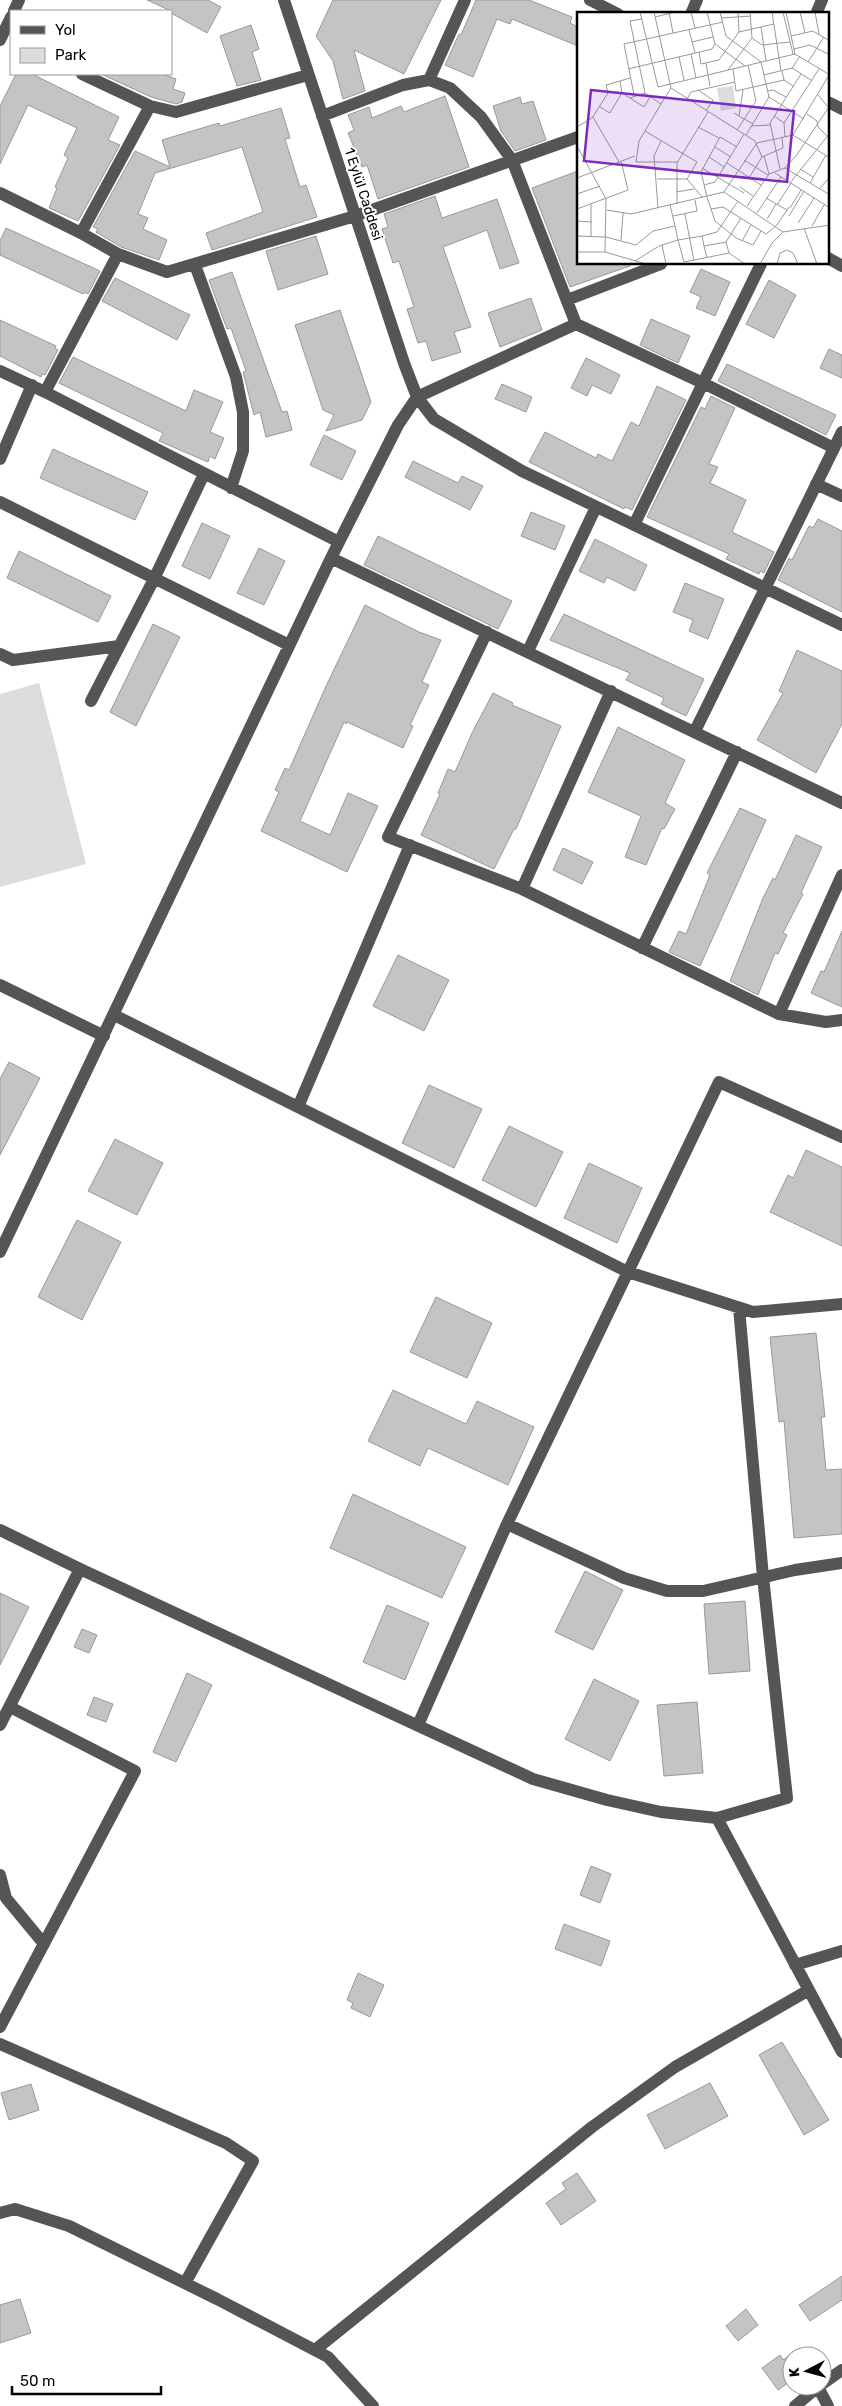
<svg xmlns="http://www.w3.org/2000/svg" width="842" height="2406" font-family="Rubik,sans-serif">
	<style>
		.green { fill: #dcdcdc }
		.building { fill: #c4c4c4; stroke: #999 }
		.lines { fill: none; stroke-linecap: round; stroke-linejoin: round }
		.minor { stroke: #555; stroke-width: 12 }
		.labels { text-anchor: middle; stroke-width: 4; stroke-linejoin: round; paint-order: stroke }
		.street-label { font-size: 14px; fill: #000; stroke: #fff }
		.inset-road { fill: none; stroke: #999; stroke-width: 1 }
		.view { fill: #7b2cbf; fill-opacity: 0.15; stroke: #7b2cbf; stroke-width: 2.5 }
		.inset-edge { fill: none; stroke: #000; stroke-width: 2.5 }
	</style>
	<rect width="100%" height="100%" fill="#fff"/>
	<path class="green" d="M39,683l47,181 -86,23v-193z"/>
	<path class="building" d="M147,0h61l13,7 -14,26 -36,-20v-2z
		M333,0h108l-37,74 -50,-24 11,41 -22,8 -10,-38 -17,-25z
		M476,0h53l43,17 -2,6 8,4v19l-66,-27 -2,5 -13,-5 -24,58 -28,-12 14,-31 2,1z
		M251,25l8,24 -7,3 9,28 -24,6 -17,-50z
		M16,74h16l87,43 -11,23 12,5 -42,76 -29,-13 8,-20 -2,-1 13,-29 -4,-3 13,-27 -49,-23 -28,59v-58z
		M101,74h61l14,5 -3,10 12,4 -3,9 -6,2 -25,-7z
		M445,96l24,71 -91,32 -11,-34 -5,2 -14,-34 6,-3 -6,-15 21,-8 3,11 29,-12 3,6z
		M520,97l2,7 11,-3 13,39 -31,11 -14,-20 -8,-25z
		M281,108l9,30 -5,1 15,48 6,-2 11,32 -105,33 -6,-17 57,-21 -21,-65 -87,26 -17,41 10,4 -5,11 24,11 -8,20 -38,-13 -25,-15 2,-3 -5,-2 42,-76 35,16 -8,-27 57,-17 1,3z
		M578,171v93h52v2l-60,21 -38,-99z
		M435,196l7,22 55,-19 22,64 -19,6 -13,-39 -44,17 28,80 -17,5 7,20 -29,9 -6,-20 -8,2 -11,-34 7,-2 -15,-46 -6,2 -11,-34 6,-2 -4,-13z
		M6,228l94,43 -12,23 -4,-2 -1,2 -83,-39v-14z
		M316,236l12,38 -50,16 -12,-39z
		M701,269l29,13 -15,34 -19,-8 5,-11 -11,-5z
		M232,272l50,140 5,-1 5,19 -26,7 -6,-25 -6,3 -11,-43 3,-1 -15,-43 -4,1 -18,-49z
		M115,278l75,37 -13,25 -75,-39z
		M769,280l27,15 -22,43 -28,-14z
		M531,298l11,32 -42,17 -12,-34z
		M340,310l31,92 -9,18 -36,11 8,-16 -11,-5 -28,-85z
		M651,319l39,17 -12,27 -38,-18z
		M0,320l56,26 -1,2 3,2 -13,25 -3,-1 -1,3 -41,-21z
		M829,349l13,6v23l-22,-10z
		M73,357l113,54 8,-21 29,12 -13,30 14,6 -9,21 -5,-3 -2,6 -49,-21 4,-8 -104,-50z
		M586,358l34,17 -9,19 -19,-9 -5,11 -16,-8z
		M727,364l109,51 -10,20 -108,-54z
		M502,384l30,13 -6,15 -31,-13z
		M657,386l29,14 -54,110 -7,-3 -1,2 -95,-47 16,-30 51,26 2,-4 14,7 19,-39 8,4z
		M711,396l24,12 -26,56 9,3 -8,16 36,17 -14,32 42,20 -10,21 -4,-2 -1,3 -33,-15 3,-5 -82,-37 54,-110 4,2z
		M324,435l32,16 -14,29 -32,-15z
		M53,449l95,43 -13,28 -95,-42z
		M413,461l45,22 4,-7 21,10 -13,24 -65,-33z
		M531,512l34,14 -10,24 -34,-14z
		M818,519l24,12v81l-64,-32 11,-22 3,2 17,-34 4,2z
		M202,523l28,13 -20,43 -28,-13z
		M378,536l134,65 -14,28 -134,-64z
		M595,539l52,26 -12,26 -28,-14 -3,6 -25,-12z
		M259,548l26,13 -21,44 -27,-12z
		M19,551l92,45 -13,26 -91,-44z
		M685,583l39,16 -16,40 -19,-8 4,-11 -20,-8z
		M365,605l54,27 22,8 -19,42 7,3 -19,40 3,1 -10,22 -56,-26 -1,2 -2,-2 -44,99 30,14 18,-42 30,13 -31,66 -86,-41 18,-39 -4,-2 10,-22 4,2 38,-86z
		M564,614l140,65 -18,37 -25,-12 3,-6 -38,-18 4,-7 -80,-33z
		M153,624l27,13 -44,89 -26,-14z
		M797,650l45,21v53l-26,49 -59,-33 26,-47 -4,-2z
		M493,693l20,10 -1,2 49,21 -45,103h-2l-20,40 -73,-34 19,-41 -2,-1 10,-24 7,3 17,-39z
		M618,727l67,33 -20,43 10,6 -11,20 -2,-1 -16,37 -21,-8 16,-41 -53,-24z
		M740,808l26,12 -66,146 -31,-14 10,-21 7,3 24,-59 -3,-2z
		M796,835l26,12 -21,46 2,1 -20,39 4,2 -9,19 -3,-1 -17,42 -28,-14 33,-83 10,-20 2,2z
		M563,848l30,14 -11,22 -29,-14z
		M842,931v76l-31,-14 10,-22 3,1z
		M398,955l51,25 -25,51 -51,-25z
		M9,1062l31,16 -40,77v-76z
		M429,1085l53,24 -28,59 -52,-25z
		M509,1126l54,26 -27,55 -54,-27z
		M115,1139l48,24 -26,52 -49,-24z
		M806,1150l36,17v79l-72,-34 18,-37 5,3z
		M589,1163l53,25 -25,55 -53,-25z
		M77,1220l44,22 -39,78 -44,-23z
		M436,1297l56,26 -25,55 -57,-26z
		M816,1333l9,84h-4l5,53 16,-1v65l-48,4 -10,-117 -5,1 -9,-85z
		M393,1390l73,34 11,-23 57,26 -26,58 -80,-37 -8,18 -52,-25z
		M353,1494l113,53 -24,51 -112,-50z
		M585,1571l38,19 -30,60 -38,-18z
		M0,1593l29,14 -29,58z
		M745,1601l5,70 -41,3 -5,-70z
		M387,1605l42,18 -24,57 -42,-18z
		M82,1629l15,6 -8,18 -15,-6z
		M187,1673l25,12 -36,77 -23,-10z
		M594,1679l45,22 -29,60 -45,-22z
		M94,1697l19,7 -7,18 -19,-7z
		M697,1702l6,71 -39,3 -7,-71z
		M591,1866l20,8 -11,29 -20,-8z
		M564,1924l46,17 -9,25 -46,-17z
		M358,1973l26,12 -14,32 -19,-9 2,-5 -6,-3z
		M782,2042l47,78 -25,15 -45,-80z
		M710,2083l18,33 -63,33 -18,-34z
		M31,2084l8,26 -30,10 -8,-27z
		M577,2173l19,28 -35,24 -15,-22 20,-14 -4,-6z
		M842,2276v24l-32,21 -11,-16z
		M20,2299l11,34 -31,10v-38z
		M746,2309l12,16 -20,16 -12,-15z
		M792,2354v26l-14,10 -16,-22 18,-13 3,5z"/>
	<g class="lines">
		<path class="minor" d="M284,0l120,363 13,34 17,22 88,52 320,154
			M590,0l28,14
			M14,11l5,-11
			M691,14l6,-14
			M816,14l6,-14
			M0,40l11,-23
			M82,74l68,32
			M429,80l36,-80
			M828,102l14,7
			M322,116l81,-31 26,-5 21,8 31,29 31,43 64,164 127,59 131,65
			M0,193l81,40 37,21 49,18 188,-56 223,-79
			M81,233l69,-127 26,6 132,-37
			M828,258l14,8
			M195,265l41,112 7,35v39l-12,37
			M567,300l94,-36
			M0,371l45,21 294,150
			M45,392l73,-138
			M0,459l32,-74
			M816,484l26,12
			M0,502l289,143
			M634,525l127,-261
			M331,558l511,245
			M487,632l-99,205 134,52 257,125 47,8 16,-2
			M528,651l68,-144
			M0,654l13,6 106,-14
			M91,701l63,-122 50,-105
			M695,731l147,-299
			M522,889l89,-198
			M642,948l95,-196
			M0,985l104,51
			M779,1014l63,-139
			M114,1015l514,257 125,40 89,-8
			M298,1107l112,-262
			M0,1252l331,-694 67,-133 19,-28 159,-73
			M507,1524l117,54 43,13h36l92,-21 47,-7
			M0,1530l80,39 -80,156
			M80,1569l453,210 74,21 54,12 56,6 70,-20 -24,-221 -24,-269
			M418,1725l89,-201 212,-442 123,55
			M717,1818l125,234
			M0,1875l6,23 38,46
			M795,1965l47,-14
			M0,2027l135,-256 -125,-64
			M0,2044l226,99 27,18 -68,122
			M0,2213l15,-4 54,17 148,73 111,58 45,49
			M315,2350l277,-223 83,-60 134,-77
			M822,2384l20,-14
			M818,2387l10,19
			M795,2406l24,-20"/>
	</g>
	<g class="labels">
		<g class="street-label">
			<text transform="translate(364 194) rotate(72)" y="5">1 Eylül Caddesi</text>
		</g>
	</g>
	<g transform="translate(577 12)">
		<rect width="252" height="252" fill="#fff"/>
		<path d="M156,74l3,22 -15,3 -4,-23z" fill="#dcdcdc"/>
		<path class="inset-road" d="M63,0l18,75 137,-33 35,21M77,0l17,76 84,53 7,16M92,0l4,21M114,0l4,16M130,0l8,32 30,22M143,0l6,24 35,26 8,35 -23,38M161,0l1,20M173,0l2,26 10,7 28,-3M195,0l9,59M206,0l10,42M209,0l9,42M223,0l5,21M238,0l4,22M78,5l20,-5M144,6l30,-2M65,7l-12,2 15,72M184,15l5,34M112,18l6,23M214,24l22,-5 17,10M115,30l21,-5M217,37l16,-4 20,10M122,40l2,12 18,-4 20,-28 35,-8M114,42l5,24M102,45l5,23M231,50l16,-25M129,51l4,23M215,56l19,12M51,57l84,-20 3,-5M156,57l3,22 48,-11M151,58l24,-32M205,59l2,9 9,6M187,63l28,-7 8,-12M121,78l15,10 -7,11M191,79l5,-1 13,7M45,81l22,14 6,-10M57,83l-10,-51 99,-22M241,83l11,13M192,85l35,22M53,86l15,-5 16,11 10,-16M110,87l4,-7 44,-10M84,92l-22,37 -3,21h41M23,95l10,6 1,-2 11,-18 -2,-12M157,101l19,11M230,102l10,7 1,6 12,12M162,104l4,-26M197,104l10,7 1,14M16,105l26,45M207,111l35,-54M174,114l19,-1M0,115l15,-9 16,-25 -2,-8 24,-7M121,115l21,11M160,118l19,-29 -8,-36M68,119l52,31 -10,17 16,19M216,123l37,23M180,131l36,-8 36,-60M0,134l29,53 -1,53M138,135l16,10M160,135l-17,-10 -19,35 6,25 8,24 21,17 17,7 8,-14M187,144l5,18M132,145l15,10M167,148l24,15M150,151l34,22M125,156l42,25M208,156l45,27M203,157l-10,-46 31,-49M223,157l13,8M198,161l55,35M0,166l58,-22M172,166l13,-21 21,-9 -1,-11M80,167h30M213,171l40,-50M233,171l16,-28M127,173l11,-3 29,-48M163,175l13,9M242,177l11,-12M99,180l18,-3M147,180l33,-49M0,182l23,-8M189,186l21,12M14,192v32M100,192v-41l31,-51M200,193l14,-22M170,194l22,-32 16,-6 11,-12 33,-49M81,196l-4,-52 7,-15M213,196l11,-18M0,197l51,-19 -7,-29M134,197l12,-2 43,27 11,-9 12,-18M30,198l24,4 93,-22 59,40M180,201l24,-36M108,202l9,47M96,204l24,-5 -2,-11M212,204l15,-25M190,207l9,-15M0,209l15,1M221,211l16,-25M235,214l12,-21M227,216l13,36M0,224l29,1 30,8 17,-14 22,-5 -5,-21M125,224l15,-4 21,-31M44,228l2,-27M165,229l9,-16M149,230l15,-24M85,233l4,19M127,234l-2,-10 -24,4 6,22 45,-9 16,11M0,240h28l41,12M130,246l-3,-12 22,-4 3,11M58,249l24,-15 19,-6 -3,-14M183,252l12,-21 11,-11 47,-7M200,252l3,-11 7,-3 6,3 5,11"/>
		<path class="view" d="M14,78l203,21 -7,71 -203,-21z"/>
		<rect width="252" height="252" class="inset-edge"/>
	</g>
	<rect x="10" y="10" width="162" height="65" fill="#ffffff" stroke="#999999"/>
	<rect x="20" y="26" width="25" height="8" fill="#555555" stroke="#999999"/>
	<text x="55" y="35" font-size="15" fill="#000000">Yol</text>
	<rect x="20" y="48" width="25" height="15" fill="#dcdcdc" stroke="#999999"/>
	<text x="55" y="60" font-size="15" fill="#000000">Park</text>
	<g transform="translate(807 2371) rotate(264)"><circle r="24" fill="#ffffff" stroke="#999999"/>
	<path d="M0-4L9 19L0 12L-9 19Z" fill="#000000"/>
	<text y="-8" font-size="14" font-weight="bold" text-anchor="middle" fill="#000000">K</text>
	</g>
	<path d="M12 2386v8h149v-8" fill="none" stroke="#000000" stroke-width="2.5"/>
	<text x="20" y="2386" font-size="15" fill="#000000" stroke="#ffffff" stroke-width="4" paint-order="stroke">50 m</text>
</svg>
